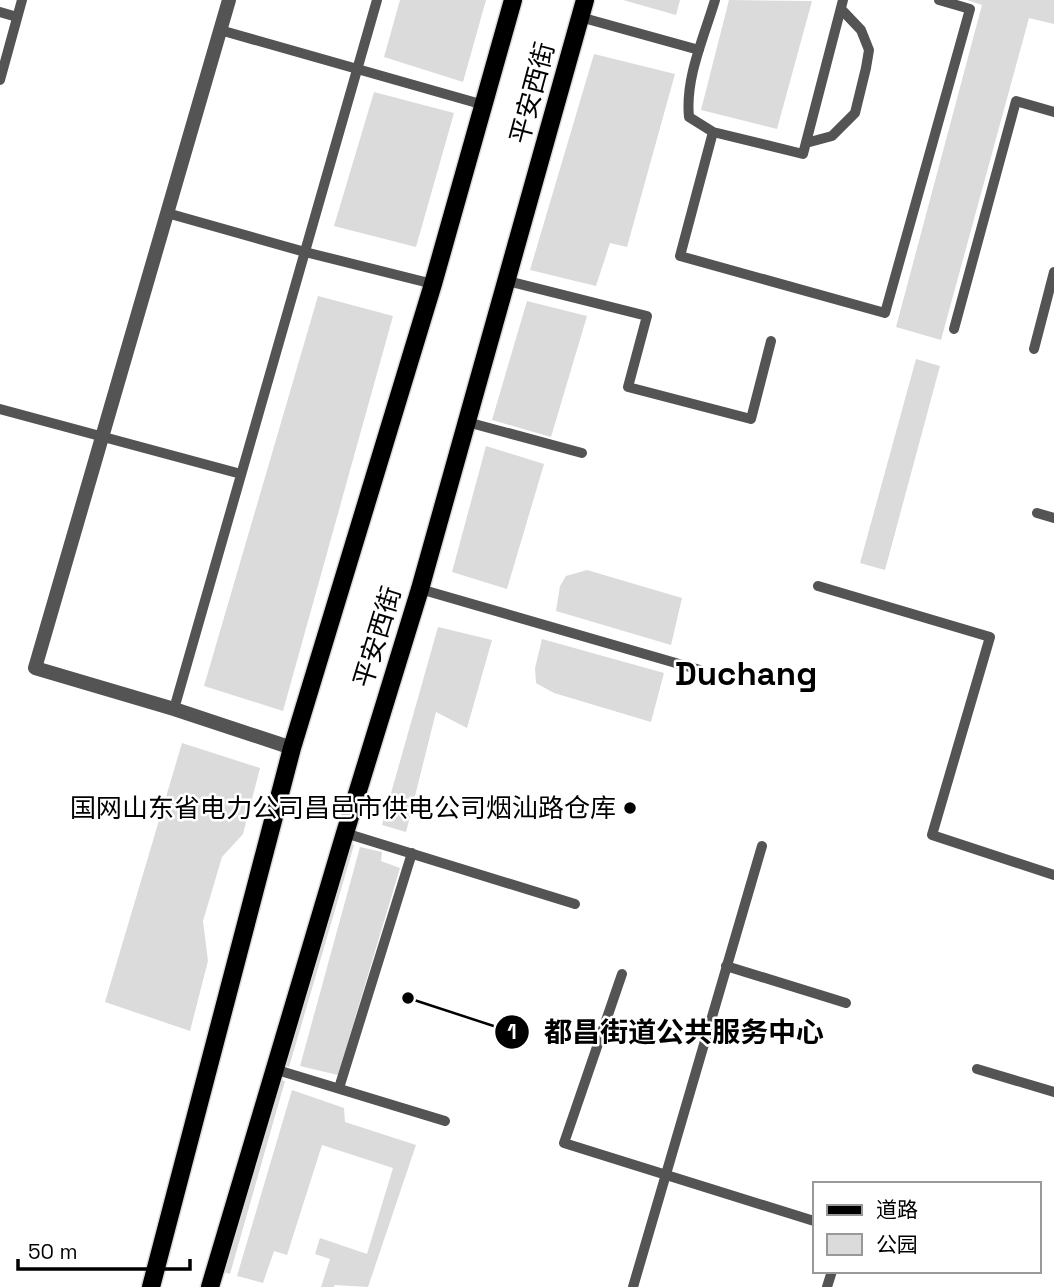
<svg xmlns="http://www.w3.org/2000/svg" width="1054" height="1287" font-family="'Space Grotesk','Noto Sans SC',sans-serif">
	<style>
		.green { fill: #dbdbdb }
		.lines { fill: none; stroke-linecap: round; stroke-linejoin: round }
		.primary-casing { stroke: #dbdbdb; stroke-width: 21 }
		.lane { stroke: #545454; stroke-width: 10 }
		.street { stroke: #545454; stroke-width: 14 }
		.primary { stroke: #000; stroke-width: 18 }
		.poi-dot { fill: #000; stroke: #fff; stroke-width: 2.5 }
		.labels { text-anchor: middle; stroke-width: 5; stroke-linejoin: round; paint-order: stroke }
		.street-label { font-size: 26px; fill: #000; stroke: #fff }
		.poi-label { font-size: 26px; fill: #000; stroke: #fff; text-anchor: end }
		.district-label { font-size: 33px; font-weight: bold; fill: #000; stroke: #fff }
		.leader { fill: none; stroke: #000; stroke-width: 2.5 }
		.callout-dot { fill: #000; stroke: #fff; stroke-width: 2.5 }
		.mark-label { font-size: 21px; text-anchor: middle; font-weight: bold; fill: #fff }
		.callout-label { font-size: 28px; text-anchor: middle; font-weight: bold; fill: #000; stroke: #fff; stroke-width: 5; stroke-linejoin: round; paint-order: stroke }
	</style>
	<rect width="100%" height="100%" fill="#fff"/>
	<path class="green" d="M400,0h86l-23,82 -79,-25z
		M623,0h57l-4,15z
		M729,0l83,1 -35,128 -76,-19z
		M967,0h87v24l-25,-6 -88,322 -45,-13 86,-322z
		M594,54l81,20 -48,173 -17,-4 -14,43 -66,-16z
		M374,92l80,21 -38,134 -82,-21z
		M318,296l75,20 -110,395 -79,-25z
		M527,301l60,15 -36,121 -59,-17z
		M916,359l24,7 -55,204 -25,-7z
		M486,446l58,18 -37,125 -55,-17z
		M587,570l95,28 -11,47 -115,-34 4,-25 6,-10z
		M438,627l54,13 -25,88 -31,-16 -30,120 -24,-7z
		M542,639l122,34 -13,49 -97,-29 -18,-10 -1,-15z
		M182,743l78,25 -17,66 -21,23 -19,64 5,40 -18,70 -85,-29z
		M348,844l6,1 -65,222 -7,-2z
		M360,847l22,5 -1,9 19,7 -62,207 -38,-9z
		M277,1079l8,2 -55,193 -7,-2z
		M292,1090l52,18 1,14 71,23 -48,142 -33,-2 -1,2h-13l9,-28 -15,-5 5,-16 47,16 26,-86 -71,-23 -35,110 -13,-4 -11,32 -26,-7z"/>
	<g class="lines">
		<g class="primary-casing">
			<path id="primary" d="M151,1287l141,-539 141,-464 80,-284
				M210,1287l135,-454 75,-244 165,-589"/>
		</g>
		<path class="lane" d="M715,0c-11,37 -30,78 -26,117l24,15 90,22 40,-154
			M0,12l17,5
			M580,17l119,33
			M220,30l264,75
			M0,80l22,-80
			M713,132l-33,124 205,57 85,-304 -31,-9
			M806,143l26,-7 23,-23 11,-45 3,-18 -8,-20 -20,-21
			M167,213l138,39 128,32
			M508,281l139,35 -19,71 123,32 20,-78
			M954,329l62,-228 38,11
			M1034,349l20,-77
			M0,409l241,65
			M467,422l115,31
			M1037,513l17,5
			M818,586l172,51 -58,198 122,40
			M420,589l280,81
			M174,709l203,-709
			M345,833l230,71
			M726,966l120,37
			M622,974l-58,169 250,78
			M274,1069l171,52
			M977,1069l77,23
			M339,1088l73,-235
			M633,1287l129,-441
			M827,1287l5,-16"/>
		<path class="street" d="M229,0l-194,668 139,41 118,39"/>
		<use href="#primary" class="primary"/>
	</g>
	<circle class="poi-dot" cx="630" cy="808" r="7"/>
	<g class="labels">
		<g class="street-label">
			<text transform="translate(532 93) rotate(-75)" y="9">平安西街</text>
			<text transform="translate(377 637) rotate(-73)" y="9">平安西街</text>
		</g>
		<g class="poi-label">
			<text x="616" y="817">国网山东省电力公司昌邑市供电公司烟汕路仓库</text>
		</g>
		<g class="district-label">
			<text x="746" y="685">Duchang</text>
		</g>
	</g>
	<path class="leader" d="M408 998L512 1032"/>
	<g class="callout-dot">
		<circle cx="408" cy="998" r="7"/>
		<circle cx="512" cy="1032" r="18"/>
	</g>
	<g class="mark-label">
		<text x="512" y="1039">1</text>
	</g>
	<g class="callout-label">
		<text x="684" y="1042">都昌街道公共服务中心</text>
	</g>
	<rect x="813" y="1182" width="228" height="91" fill="#ffffff" stroke="#999999" stroke-width="2"/>
	<rect x="827" y="1205" width="35" height="10" fill="#000000" stroke="#999999" stroke-width="2"/>
	<text x="876" y="1217" font-size="21" fill="#000000">道路</text>
	<rect x="827" y="1234" width="35" height="21" fill="#dbdbdb" stroke="#999999" stroke-width="2"/>
	<text x="876" y="1252" font-size="21" fill="#000000">公园</text>
	<path d="M18 1259v10h172v-10" fill="none" stroke="#000000" stroke-width="3.5"/>
	<text x="28" y="1259" font-size="21" fill="#000000" stroke="#ffffff" stroke-width="5" paint-order="stroke">50 m</text>
</svg>
